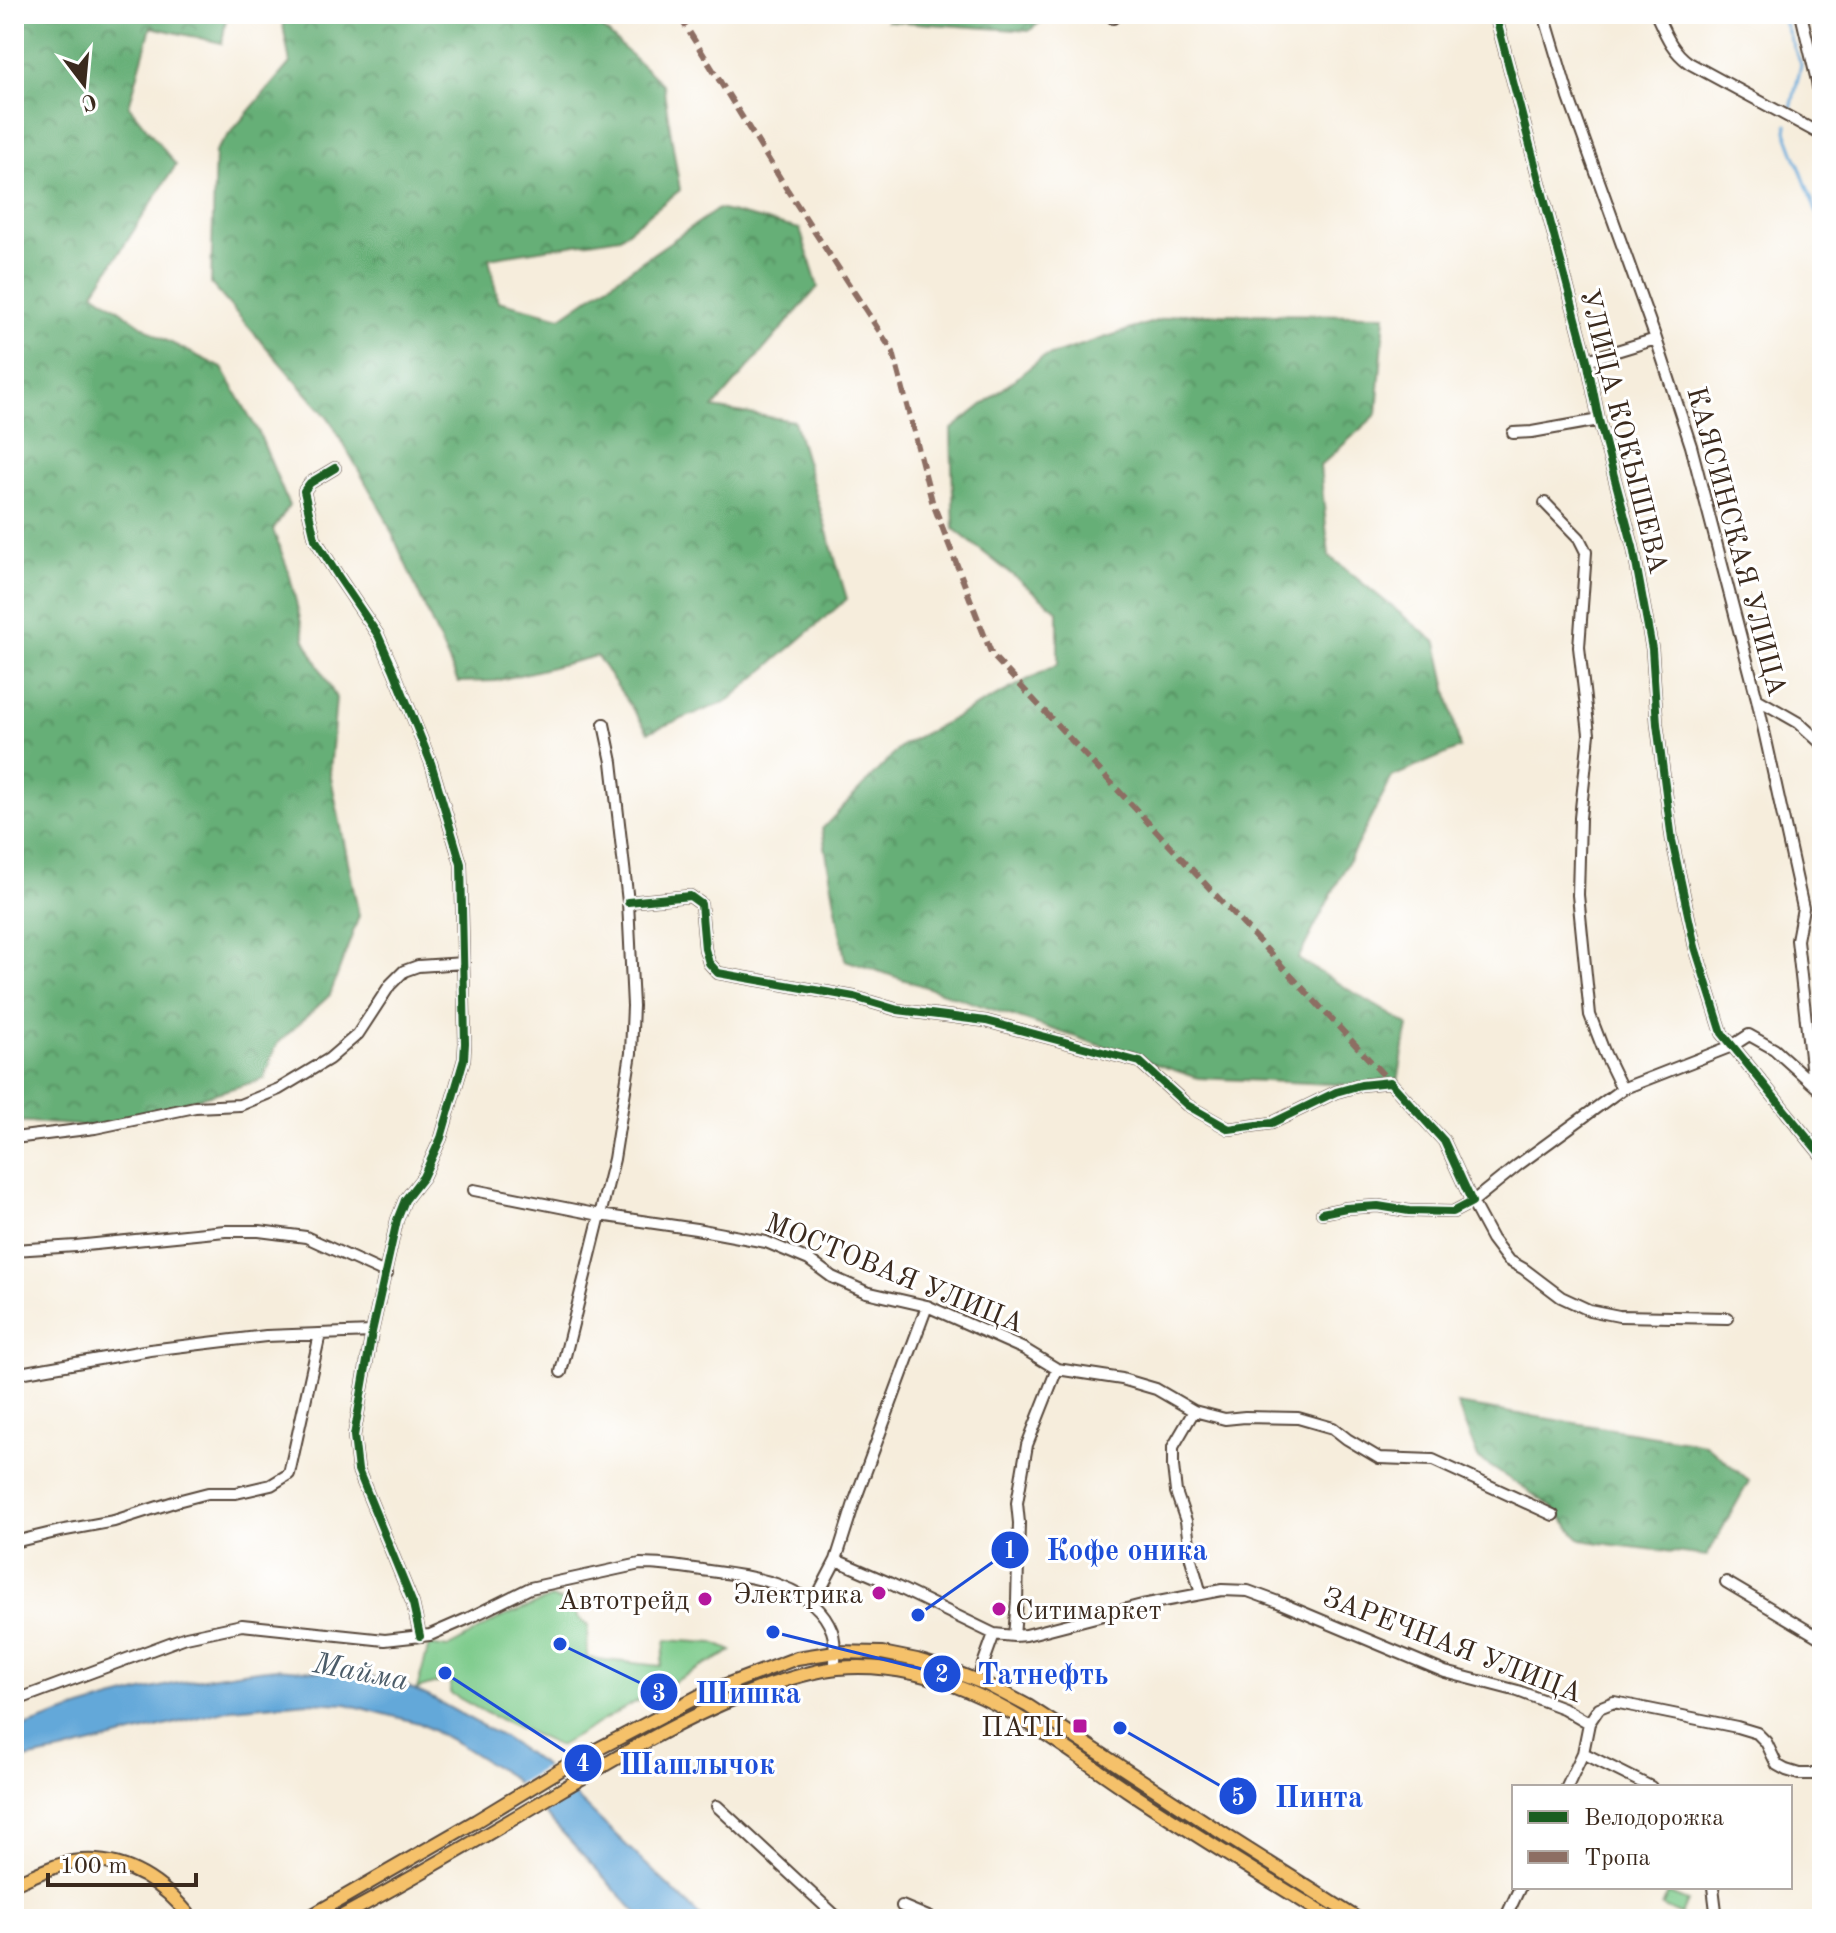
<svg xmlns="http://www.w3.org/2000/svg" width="1836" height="1933" font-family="'Old Standard TT',serif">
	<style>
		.forest { fill: url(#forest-crowns); stroke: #506c4a; stroke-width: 2 }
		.park { fill: #7dcb8b; stroke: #5c7a54; stroke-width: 2 }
		.water { fill: #64a8d9; stroke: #50697c; stroke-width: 2 }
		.pier { fill: #f6eddc }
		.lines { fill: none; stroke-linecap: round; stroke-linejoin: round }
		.stream { stroke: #64a8d9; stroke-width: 3 }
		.minor-casing { stroke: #57473a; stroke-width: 14 }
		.major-casing { stroke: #57473a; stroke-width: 16 }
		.minor { stroke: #fff; stroke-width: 10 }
		.major { stroke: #f5c16b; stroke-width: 12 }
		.quiet { stroke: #8d6e63; stroke-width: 6; stroke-dasharray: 12 6; stroke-linecap: butt }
		.cycleway-casing { stroke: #fff; stroke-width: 13 }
		.cycleway { stroke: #1b5e20; stroke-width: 8 }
		.poi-dot { fill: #b5179e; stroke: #fff; stroke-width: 3 }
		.labels { text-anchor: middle; stroke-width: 6; stroke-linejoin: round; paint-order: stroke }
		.street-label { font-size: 28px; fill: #3b2a1e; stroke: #fff }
		.poi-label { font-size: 28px; fill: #3b2a1e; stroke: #fff; text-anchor: end }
		.water-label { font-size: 30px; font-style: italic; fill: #4b5c69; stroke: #fff }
		.leader { fill: none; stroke: #1d4ed8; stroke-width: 3 }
		.callout-dot { fill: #1d4ed8; stroke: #fff; stroke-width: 3 }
		.mark-label { font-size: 24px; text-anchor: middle; font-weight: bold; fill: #fff }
		.callout-label { font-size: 30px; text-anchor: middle; font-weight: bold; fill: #1d4ed8; stroke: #fff; stroke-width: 6; stroke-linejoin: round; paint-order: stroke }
	</style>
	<defs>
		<pattern id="forest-crowns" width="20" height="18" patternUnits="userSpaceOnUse" patternTransform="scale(2)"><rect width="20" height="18" fill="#66af77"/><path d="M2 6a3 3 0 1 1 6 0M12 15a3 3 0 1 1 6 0" fill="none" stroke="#558f61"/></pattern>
	</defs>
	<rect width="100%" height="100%" fill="#fff"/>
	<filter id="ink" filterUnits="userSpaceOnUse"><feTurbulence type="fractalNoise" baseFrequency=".0125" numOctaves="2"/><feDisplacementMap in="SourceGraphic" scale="16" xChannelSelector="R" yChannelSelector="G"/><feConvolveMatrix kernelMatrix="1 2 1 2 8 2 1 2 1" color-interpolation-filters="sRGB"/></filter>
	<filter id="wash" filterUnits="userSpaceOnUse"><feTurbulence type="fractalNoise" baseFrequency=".006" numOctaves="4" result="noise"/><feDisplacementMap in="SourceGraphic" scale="32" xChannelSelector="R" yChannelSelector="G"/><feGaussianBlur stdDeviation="1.8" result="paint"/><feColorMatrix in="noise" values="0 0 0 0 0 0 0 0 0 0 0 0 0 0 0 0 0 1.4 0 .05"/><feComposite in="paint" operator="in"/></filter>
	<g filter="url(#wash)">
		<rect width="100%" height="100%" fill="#f6eddc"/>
		<path class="forest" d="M14,14h213l-5,29 -71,-16 -22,79 47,59 -82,127 65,45 63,31 37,65 30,73 -16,24 16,42 16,68 31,58 -6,75 29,143 -29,79 -54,50 -12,34 -163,48 -87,-6z
			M281,14h306l76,71 17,105 -60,47 -131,21 9,43 63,16 157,-108 82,20 18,58 -105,121 81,13 53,178 -119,102 -80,31 -51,-76 -102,25 -37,1 -75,-169 -53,-93 -119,-136 4,-133 75,-88z
			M892,14h159l-22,17 -142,-10z
			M1178,314l207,1 -8,99 -57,52 9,90 108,87 23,105 -68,29 -94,182 110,66 -11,62 -199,-9 -353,-118 -23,-131 80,-84 156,-81v-53l-104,-82 -3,-99 91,-72z
			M1457,1404l248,40 44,37 -42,75 -93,-11 -33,-5 -29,-33 -74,-49z"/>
		<path class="park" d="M551,1598l24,6 2,12 11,10 -1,32 74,8 5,-26 48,3 18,8 -104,55 -69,40 -73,-33 -36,-20v-14l-33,10 12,-44 19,3 50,-29z
			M1668,1893l19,8 -6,14 -19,-9z"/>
		<path class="water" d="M276,1668l81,6 43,9 30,14 73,40 38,26 162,156h-58l-10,-8 -124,-134 -54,-34 -38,-20 -73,-19 -38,-2 -76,7 -171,43 -47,9v-30c84,-32 173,-54 262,-63z"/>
		<path class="pier" d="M549,1765l28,27 -36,22 -27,-28z"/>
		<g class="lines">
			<path class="stream" d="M1781,14l20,51 -10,44
				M1787,125l-1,6 36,96"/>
		</g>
	</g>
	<g filter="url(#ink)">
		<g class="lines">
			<g class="minor-casing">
				<path id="minor" d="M674,14l6,3
					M1495,14l92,346 12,60 34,127 19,102 5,75 15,116 23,107 27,86 100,123
					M1544,14l25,84 87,241 35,107 66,253 46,209 -6,32 16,144 9,8
					M1656,14c9,19 15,36 33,49l133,72
					M1801,14l16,67 5,34
					M1113,18l4,-4
					M1587,360l69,-21
					M1513,433l19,-1 67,-12
					M335,468l-25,15 -6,8 11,48 23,37 40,59 16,36 37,92 30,101 4,179 -1,16 -23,79 -18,39 -18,23 -8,20 -25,112 -18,104 4,34 55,134 7,32
					M1545,503l34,35 7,14 -7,95 10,87 -9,84 -2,77 12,120 15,39 17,35
					M1757,699l42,24 23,21
					M628,902l62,-6 11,8 4,45 4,14 9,10 136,24 44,13 88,11 154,41 47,43 42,24 43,-6 64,-31 25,-7 29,-3 54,59 28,61 -19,10 -44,-1 -31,-5 -32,2 -24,5
					M14,1138l81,-10 100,-21 45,-2 39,-16 50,-30 29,-25 32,-49 14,-14 14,-5 46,-3
					M474,1190l126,25 96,14 70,13 43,18 23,17 34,15 61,14 97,43 33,20 65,10 34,10 38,22 31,8 20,-2 53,1 35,10 14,11 32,19 54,2 120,55
					M14,1250l62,-4 149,-15h34l47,6 81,37
					M1728,1318l-109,-2 -30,-6 -28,-13 -37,-28 -16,-9 -16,-21 -20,-37 46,-37 104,-76 110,-43 17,-11 25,14 39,35
					M561,1372l53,-213 17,-106 2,-47 -5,-104 -16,-140 -8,-38
					M14,1374l136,-24 116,-14 106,-4
					M1194,1411l-21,36v19l3,26 10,29 5,38 10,35
					M14,1542l46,-11 54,-10 63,-20 31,-8h28l35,-8 18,-11 31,-140
					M836,1560l51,22 107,52 -13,36
					M1726,1582l96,57
					M813,1604l23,-44 18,-57 73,-197
					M994,1634l20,2 12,-1 116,-30 80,-15 26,1 30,11 167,70 73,19 45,17 26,15 10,-15 15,-6 123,25 20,6 9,9 11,23 9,5 13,4h23
					M1014,1636l3,-35 2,-78 -2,-20 10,-58 30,-76
					M14,1701l172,-64 56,-12 143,15 45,-5 39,-17 61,-30 110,-24c21,0 42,3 62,6 44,6 112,12 130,61 4,11 3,25 3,37
					M1583,1753l68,34
					M1567,1787l16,-34 6,-30
					M717,1806l122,113
					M1713,1887l4,32
					M902,1906l31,13
					M1505,1919l15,-32
					M1822,1919v-3"/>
			</g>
			<g class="major-casing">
				<path id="major" d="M14,1884c19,-8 39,-19 59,-22 50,-7 89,19 119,57
					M306,1919l170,-98 97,-59 132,-69 92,-35 38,-6 47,1 35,7 30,9 41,16 40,21 197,129 133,84
					M337,1919c77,-41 151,-85 226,-130 68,-40 135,-80 210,-105 21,-7 43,-14 65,-16 44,-4 90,6 130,23 57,24 108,65 159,99 67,45 136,86 205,129"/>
			</g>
			<use href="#minor" class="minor"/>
			<use href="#major" class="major"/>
			<path class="quiet" d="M680,17l108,174 105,161 39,149 60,154 398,427"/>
			<g class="cycleway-casing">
				<path id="cycleway" d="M1495,14l92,346 12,60 34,127 19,102 5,75 15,116 23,107 27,86 100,123
					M335,468l-25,15 -6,8 11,48 23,37 40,59 16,36 37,92 30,101 4,179 -1,16 -23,79 -18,39 -18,23 -8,20 -25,112 -18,104 4,34 55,134 7,32
					M628,902l62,-6 11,8 4,45 4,14 9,10 136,24 44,13 88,11 154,41 47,43 42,24 43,-6 64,-31 25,-7 29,-3 54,59 28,61 -19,10 -44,-1 -31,-5 -32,2 -24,5"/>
			</g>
			<use href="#cycleway" class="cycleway"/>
		</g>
	</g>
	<g class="poi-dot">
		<circle cx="879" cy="1593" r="8"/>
		<circle cx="705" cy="1599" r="8"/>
		<circle cx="999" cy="1609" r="8"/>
		<rect x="1072" y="1718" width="16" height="16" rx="4"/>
	</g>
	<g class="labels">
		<g class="street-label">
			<text transform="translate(1625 431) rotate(76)" y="10">УЛИЦА КОКЫШЕВА</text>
			<text transform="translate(1738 541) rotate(75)" y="10">КАЯСИНСКАЯ УЛИЦА</text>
			<text transform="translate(895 1272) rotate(22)" y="10">МОСТОВАЯ УЛИЦА</text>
			<text transform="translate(1453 1644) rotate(21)" y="10">ЗАРЕЧНАЯ УЛИЦА</text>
		</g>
		<g class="poi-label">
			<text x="863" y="1603">Электрика</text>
			<text x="689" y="1609">Автотрейд</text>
			<text x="1015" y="1619" text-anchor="start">Ситимаркет</text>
			<text x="1064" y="1736">ПАТП</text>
		</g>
		<g class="water-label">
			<text transform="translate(361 1671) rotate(11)" y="10">Майма</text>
		</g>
	</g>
	<path class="leader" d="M918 1615L1010 1550M773 1632L942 1674M560 1644L659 1692M445 1673L583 1763M1120 1728L1238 1796"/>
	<g class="callout-dot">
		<circle cx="918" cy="1615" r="8"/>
		<circle cx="773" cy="1632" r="8"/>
		<circle cx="560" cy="1644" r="8"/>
		<circle cx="445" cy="1673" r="8"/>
		<circle cx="1120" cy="1728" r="8"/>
		<circle cx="1010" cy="1550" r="20"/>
		<circle cx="942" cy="1674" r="20"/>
		<circle cx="659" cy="1692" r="20"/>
		<circle cx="583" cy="1763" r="20"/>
		<circle cx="1238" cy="1796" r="20"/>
	</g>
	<g class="mark-label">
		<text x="1010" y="1558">1</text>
		<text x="942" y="1682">2</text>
		<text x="659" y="1701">3</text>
		<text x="583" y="1771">4</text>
		<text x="1238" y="1805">5</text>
	</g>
	<g class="callout-label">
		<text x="1127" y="1560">Кофе оника</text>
		<text x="1043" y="1684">Татнефть</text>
		<text x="748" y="1703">Шишка</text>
		<text x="697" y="1774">Шашлычок</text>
		<text x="1319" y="1807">Пинта</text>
	</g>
	<rect width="1836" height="1933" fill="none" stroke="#fff" stroke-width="48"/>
	<rect x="1512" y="1785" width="280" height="104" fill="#ffffff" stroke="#b1aaa5" stroke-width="2"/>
	<rect x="1528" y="1811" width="40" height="12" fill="#1b5e20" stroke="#b1aaa5" stroke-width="2"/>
	<text x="1584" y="1825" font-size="24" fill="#3b2a1e">Велодорожка</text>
	<rect x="1528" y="1851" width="40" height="12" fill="#8d6e63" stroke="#b1aaa5" stroke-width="2"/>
	<text x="1584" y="1865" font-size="24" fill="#3b2a1e">Тропа</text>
	<g transform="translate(84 84) rotate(164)" stroke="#ffffff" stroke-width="6" paint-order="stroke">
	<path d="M0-6L14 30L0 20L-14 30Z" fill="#3b2a1e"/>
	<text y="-12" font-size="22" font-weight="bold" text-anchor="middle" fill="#3b2a1e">С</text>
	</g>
	<path d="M48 1873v12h148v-12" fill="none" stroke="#3b2a1e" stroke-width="4"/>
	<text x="60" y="1873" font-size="24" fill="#3b2a1e" stroke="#ffffff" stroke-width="6" paint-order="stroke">100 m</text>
</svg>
